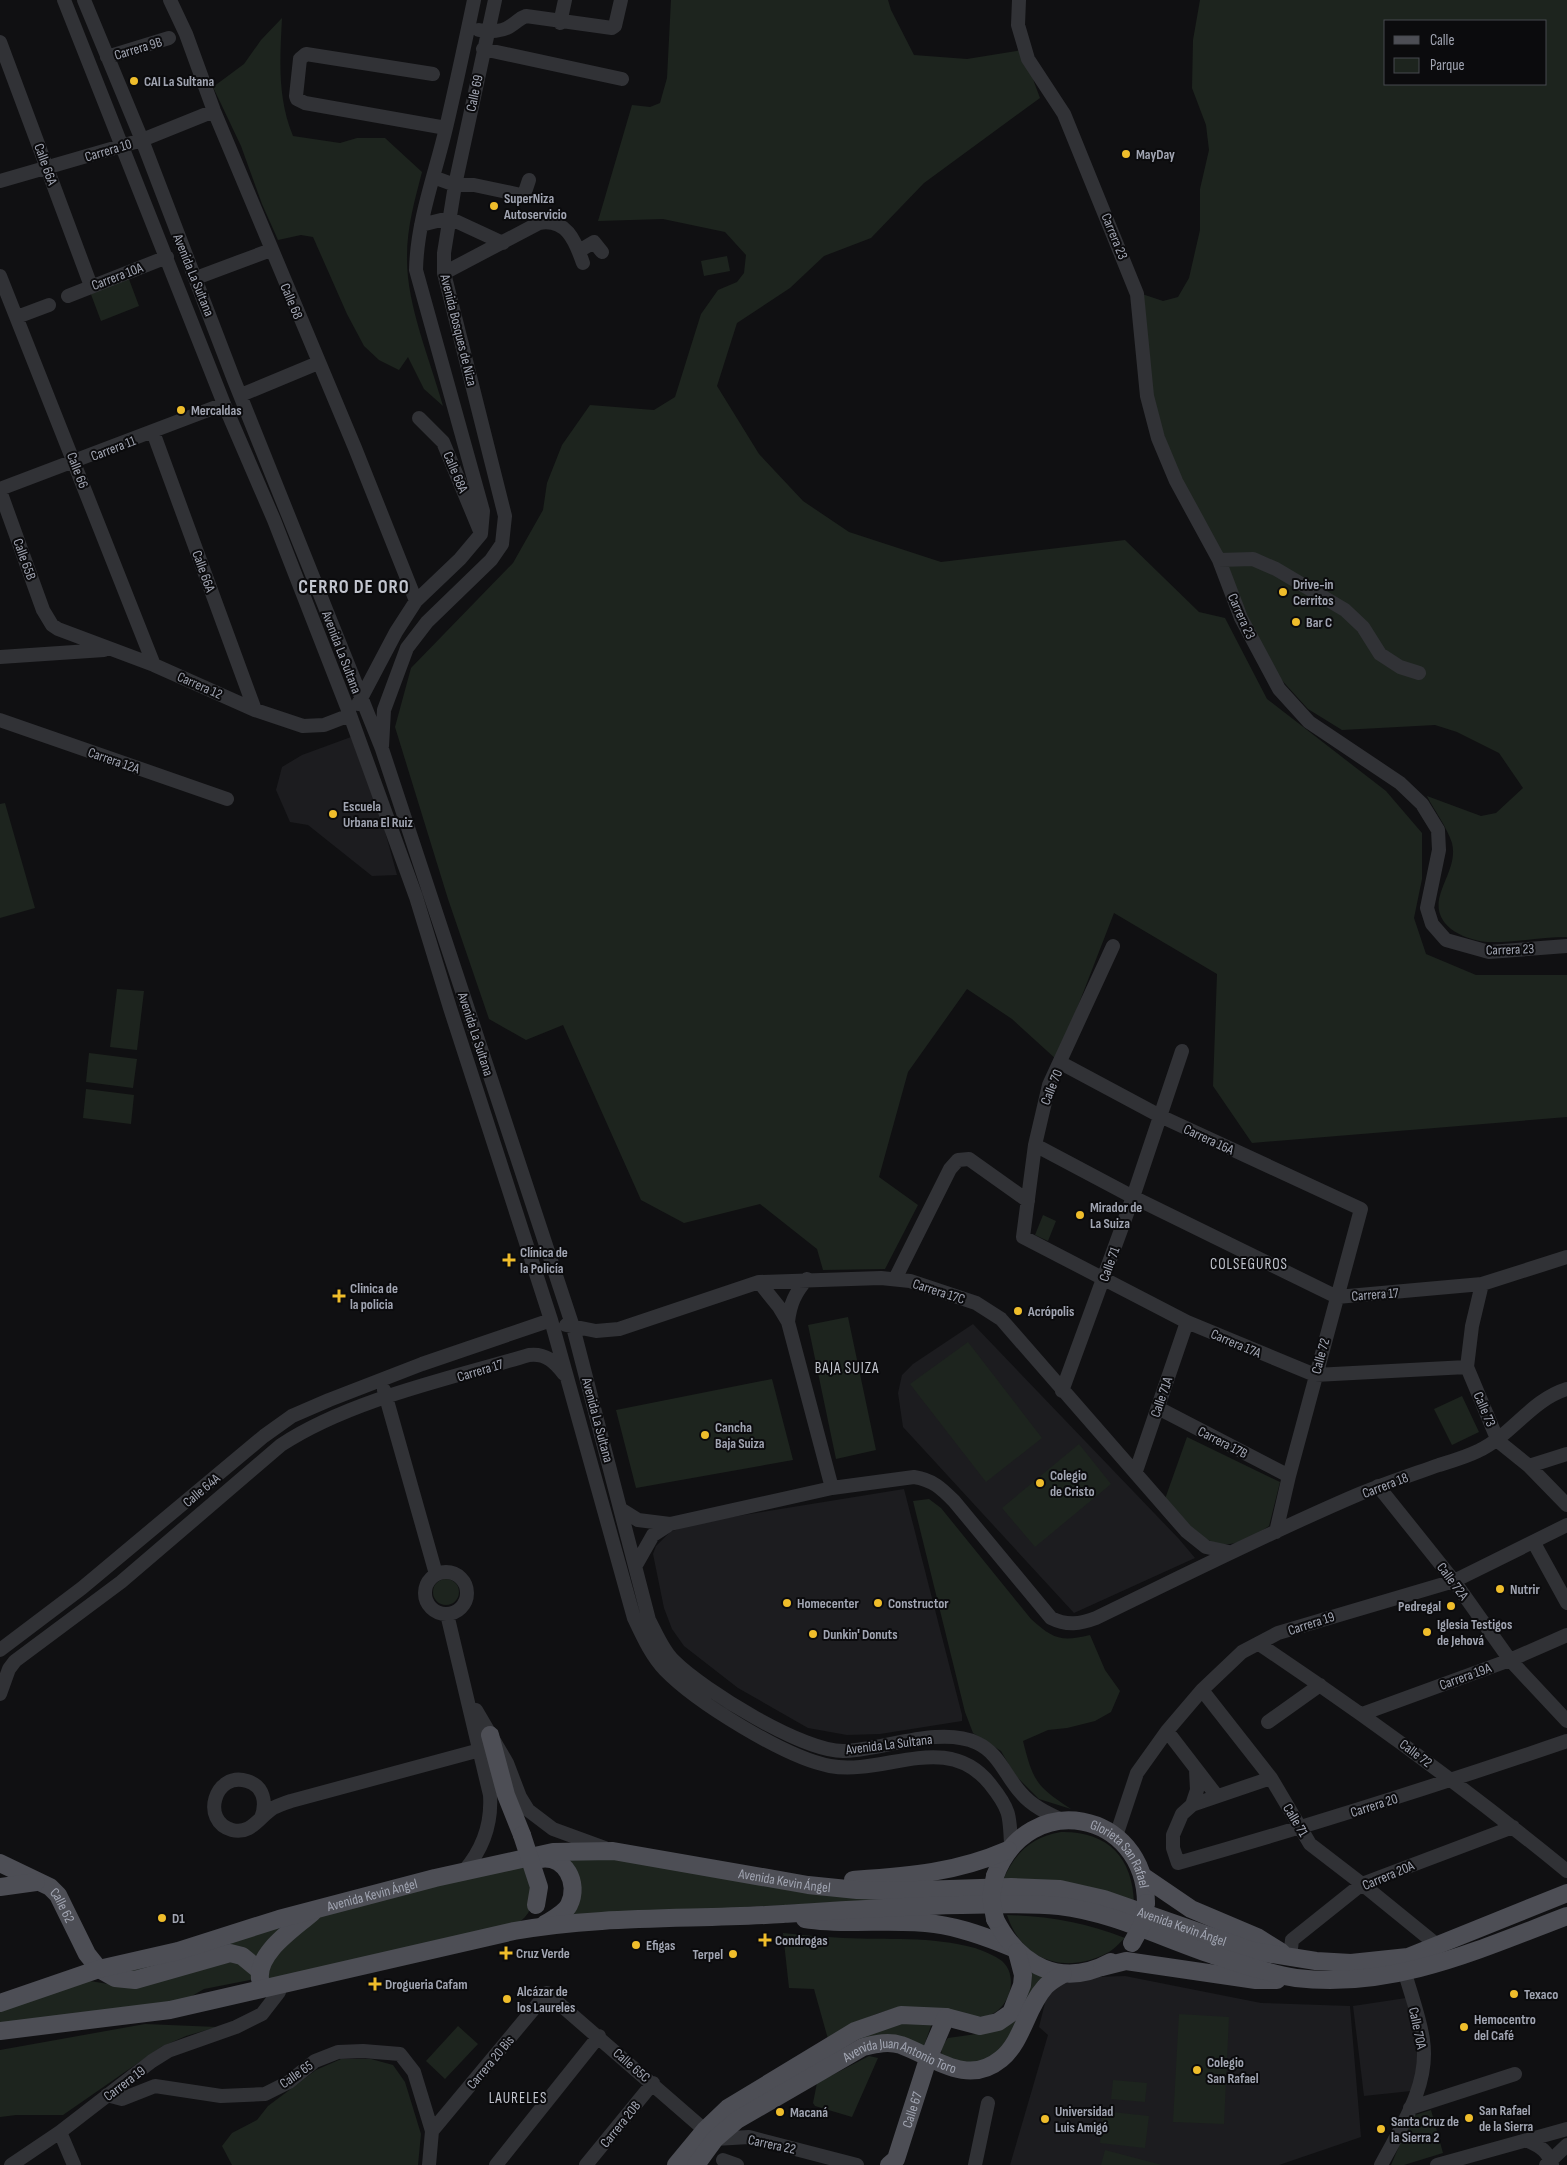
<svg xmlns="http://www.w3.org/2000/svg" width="1567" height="2165" font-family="'Sofia Sans Condensed',sans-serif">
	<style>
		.built { fill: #1c1c1f }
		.green { fill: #1d241e; fill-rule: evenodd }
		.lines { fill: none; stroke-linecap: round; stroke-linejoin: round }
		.minor { stroke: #313236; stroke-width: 14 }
		.major { stroke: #4d4e55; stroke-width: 18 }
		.major-bridge { stroke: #4d4e55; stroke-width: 18 }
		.poi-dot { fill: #efbd2b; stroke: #0b0b0d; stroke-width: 2 }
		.labels { text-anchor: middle; stroke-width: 4; stroke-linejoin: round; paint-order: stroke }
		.street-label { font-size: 14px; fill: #a1a5b2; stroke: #0b0b0d }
		.poi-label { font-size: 14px; font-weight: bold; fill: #a1a5b2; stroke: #0b0b0d; text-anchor: start }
		.neighbourhood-label { font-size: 15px; letter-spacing: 1px; fill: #c2c5ce; stroke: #0b0b0d }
		.district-label { font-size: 19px; font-weight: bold; letter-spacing: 1px; fill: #c2c5ce; stroke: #0b0b0d }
	</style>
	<rect width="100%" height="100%" fill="#101012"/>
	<path class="built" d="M351,737l27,69 19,69 -25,1 -64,-51 -18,-3 -14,-32 6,-23 20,-12z
		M973,1324l206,215 16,19 -121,55 -171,-186 -5,-34 4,-18 11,-11z
		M904,1489l58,226v6l-82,13 -33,1 -39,-7 -70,-40 -54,-42 -12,-17 -8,-21 -11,-54 3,-8 14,-14 24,-9z
		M1125,1976l136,27 89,3 11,131 -82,28h-269l38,-130 -9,-8 8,-32 17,-12 31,-6z
		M1406,1998l12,48 -1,27 -6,18 -47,5 -11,-90z"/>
	<path class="green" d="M671,0h217l3,10 23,45 53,4 61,-10 6,33 6,16 -116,85 -53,55 -47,18 -34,32 -53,35 -20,63 42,68 44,47 46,31 92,30 184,-22 74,72 26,6 42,81 119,92 36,42v46l-8,39 12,36 50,21h91v142l-315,26 -39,-57 4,-112 -103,-61 -57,147 -45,-41 -45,-30 -59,83 -29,105 39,28 -33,64 -62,1 -6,-21 -57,-45 -76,19 -43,-23 -78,-175 -37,15 -37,-21 -41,-120 -53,-172 16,-59 102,-105 30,-53 4,-27 15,-38 28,-40 64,5 21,-13 26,-83 17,-24 19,-8 7,-9 2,-18 -21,-23 -62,-13 -65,2 34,-116 18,2 10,-4 7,-25z
		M1200,0h367v937c-27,0 -54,6 -80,5 -12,-1 -27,-6 -36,-13 -32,-27 9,-54 1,-86 -5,-16 -18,-33 -25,-47l54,20 15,-3 27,-25 -24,-35 -42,-21 -22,-7 -93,5 -34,-21 -30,-33 -33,-58 -65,-136 -30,-88 -8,-100 21,7 15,-4 11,-19 11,-48v-41l9,-39 -3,-25 -14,-37 1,-48zM1386,21h160v63h-160z
		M282,18c-2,41 -5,79 11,118l47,7 17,-5h28l37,34c-7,27 -15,55 -15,84 -1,48 23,103 36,150l-19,-17 -16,-32 -9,13 -20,-10 -15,-14 -17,-32 -34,-77 -12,-2 -23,5 -16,-36 -21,-58 -28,-59 31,-23 17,-24z
		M727,256l3,15 -26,5 -3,-15z
		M127,274l12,32 -38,15 -12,-32z
		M5,803l30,105 -35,10v-114z
		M117,989l27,2 -7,59 -27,-3z
		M89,1053l48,6 -4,29 -47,-6z
		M86,1089l48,6 -3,29 -48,-6z
		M1043,1215l13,6 -8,20 -13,-6z
		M848,1317l28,133 -40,9 -28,-134z
		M968,1342l74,96 -56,44 -76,-98z
		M772,1379l21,81 -157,28 -20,-78z
		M1462,1396l17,36 -27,13 -18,-36z
		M1187,1437l93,45 -11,44c-53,37 -67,13 -104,-27z
		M1079,1444l32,40 -76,63 -33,-39z
		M929,1499l12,9 90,111c22,20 30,23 59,16l15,35 15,21 -9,21 -16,9 -28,7 -19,2 -25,11c10,40 13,45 48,68l-32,-10 -24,-24 -14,-24 -28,-18 -8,-21 -52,-211z
		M433 1592a13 13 0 1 1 26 0a13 13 0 1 1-26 0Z
		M1061,1832c46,-1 72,25 73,71l-48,-17 -27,-4 -56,-2c12,-27 28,-43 58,-48z
		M562,1856l34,1 378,37c-138,10 -276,13 -414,26l15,-13z
		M528,1864c4,31 13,47 -18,64l-243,56v-22l50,-49z
		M1007,1915c42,1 79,8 118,23 -6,5 -11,12 -18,15 -42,22 -85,8 -100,-38z
		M294,1922l-36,37 -125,14 -5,-3z
		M783,1933c20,2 40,4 60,5 45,2 88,-2 132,10 8,3 21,8 27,13 17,15 8,46 -12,54 -18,7 -54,-8 -74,-8 -33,-1 -61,16 -88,32l-14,-50 -25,-1z
		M238,1960l17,19 -51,10 -19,11 -185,25v-16l90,-28 30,5z
		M1026,1970l20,8c-15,26 -40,82 -73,86 -9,1 -21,-3 -31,-5l-1,-12 7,-9 43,-6z
		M1179,2014l50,3 -5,107 -51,-2z
		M898,2023h34l-9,26 -72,-3 14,-10z
		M145,2024l72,3 -31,9 -25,11 -98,68h-47l-16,2v-67z
		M458,2026l20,18 -33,35 -19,-18z
		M869,2056l9,2 -26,59 -37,-11 -2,-3 4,-20z
		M341,2059h30l22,6 12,17 16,52 -3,31h-186l-10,-19 10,-13 25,-13 11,-14 48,-36z
		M1113,2080l34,3 -2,19 -34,-3z
		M1431,2110l12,43 -39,12h-13l21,-49z
		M1103,2111l46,5 -4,32 -45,-5z
		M1105,2150l57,15h-61z"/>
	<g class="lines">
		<path class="minor" d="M64,0l160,404 50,116 76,195 66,182 34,111 101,312 83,298c9,19 17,37 31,52 31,32 121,88 165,96 55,10 117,-36 160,18 20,25 20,31 21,62
			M84,0l58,140 92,240 148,369 191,578 76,293c7,13 14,31 25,41 29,29 132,93 172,90 39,-2 95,-25 131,-8 22,10 29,34 44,50 11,13 26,20 41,27
			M170,0l16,34 28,77 141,337 61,153
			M1019,0l-1,25 10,34 36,55 73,180 10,102 11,42 18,43 43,79 22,58 38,71 30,33 91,61 22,21 16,26 1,20 -12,58 5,16 14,16 43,12 78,-6
			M560,23l5,-23
			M479,30c10,2 24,2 33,-5 6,-4 8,-7 14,-9l86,12 3,-2 6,-26
			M0,42l91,244
			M483,49l139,30
			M107,57l62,-19
			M433,74l-127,-20 -6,5 -4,37 1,3 8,4 141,25
			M433,177l22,8h19l47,10 4,-3 4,-12
			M0,181l142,-41 72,-29
			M421,225l28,-7 54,25
			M579,251l15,-9 8,10
			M444,273l95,-50c27,-5 36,17 44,40
			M0,276l154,389
			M196,278l75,-28
			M68,296l99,-39
			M17,317l32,-12
			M241,395l77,-32
			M419,418l24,24 37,89
			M153,432l102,278
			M0,489l224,-85
			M0,491l43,119 9,15 6,4 96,36 101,45 48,16 21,-1 26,-10
			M1219,560l34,-1 23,10 69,41 18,17 17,27 20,13 19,6
			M0,657l104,-7
			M358,704l38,-72 20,-31 44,-42 21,-25 2,-23 -67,-241c1,-49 19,-95 30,-142 10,-43 19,-85 28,-128
			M0,720l227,79
			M382,746l2,-36 23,-62 20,-26 64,-62 11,-16 3,-28 -61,-243v-20l11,-68 40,-185
			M1113,946l-64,139 -14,60 -12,92 164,85 128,53 152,-8
			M1061,1063l99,53 201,93 -72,267 -13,56
			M1035,1145l98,52 204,100 145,-13 85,-27
			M895,1279l55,-110 8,-9 11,-1 59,42
			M759,1282l20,25 9,15 44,166
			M1482,1284l-10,42 -5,41 31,74 31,25 38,39
			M788,1322c2,-18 7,-29 19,-43
			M566,1325l30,6 23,-2 140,-47 122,-4 29,3 66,22 25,16 185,212 20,16 23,5
			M384,1390l52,184
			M1062,1391l71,-194 49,-146
			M1158,1408l131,68
			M1529,1466l38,-12
			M1136,1471l51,-149
			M1378,1486l76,95 56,79 57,61
			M622,1510l16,10 32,4 162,-36 82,-11c19,3 27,11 40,24l97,117c16,8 29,6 45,0 87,-42 172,-85 261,-123 27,-11 54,-20 82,-30 13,-4 27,-8 39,-14 34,-16 53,-51 89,-62
			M1534,1543l33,60
			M636,1565l17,-30 17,-11
			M425 1593a21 21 0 1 1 42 0a21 21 0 1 1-42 0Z
			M447,1614l43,181c2,30 -7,54 -26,76
			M1259,1644c106,71 209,146 308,227
			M0,1650l82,-62 182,-152 28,-20 37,-16 93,-36 129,-44
			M1202,1690l69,88 39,66 52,40 75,61
			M0,1694l9,-25 6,-8 106,-79 160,-137c68,-45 170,-67 248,-90 17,-2 26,7 35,19
			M476,1710l31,53 13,34 8,13 25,19 52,19
			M1362,1714l148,-54 57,-25
			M1268,1722l52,-37
			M1167,1731l50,65
			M1271,1778l-79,27 -10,9 -9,21v13l5,15c131,-37 260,-78 389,-122
			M1192,1805l5,-15 -1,-20
			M261,1818c6,-15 3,-32 -14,-37 -32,-10 -47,40 -15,49 19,5 27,-13 41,-22 6,-3 12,-5 18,-7l189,-51
			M1116,1836l21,-63 30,-42 35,-41 40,-38 36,-19 176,-52 113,-56
			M1290,1957l2,-17 70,-56 151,-57
			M107,2095l15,4 33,-13 66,10 44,-2 24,-12 26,-21 23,-9 25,-1 37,3 14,18 18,59 -3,34
			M1410,2108l105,-34
			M432,2131l115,-138 168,146 34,-2 108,28
			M60,2132l14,33
			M1528,2141c13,6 20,10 24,24
			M723,2160l14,5
			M11,2165l49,-33 92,-71 16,-10 68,-24 26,-13 17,-22
			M496,2165l103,-129
			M586,2165l67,-82
			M975,2165l13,-62
			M1381,2165c20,-38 49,-80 42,-125 -3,-22 -12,-45 -18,-67
			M1437,2165l130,-36
			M1546,2165l21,-20"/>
		<g class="major">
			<path d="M490,1735l16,60 16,40"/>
			<path d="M540,1859c25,-4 40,24 29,46 -4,8 -16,14 -24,19"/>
			<path id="s1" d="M0,1863l50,24 8,8 29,59 12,15 16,9 20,2 95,-27 12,3 17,14"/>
			<path id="s2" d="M995,1876c33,-88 150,-66 151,27"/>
			<path d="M1144,1877l47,32 66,28 24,15"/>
			<path d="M853,1880c56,-4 102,-7 155,-30"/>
			<path d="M0,1887l36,-5"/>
			<path d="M805,1919c43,7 87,-1 130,5 28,4 52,13 78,24"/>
			<path d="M995,1919c24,47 66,70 116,43"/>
			<path d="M1102,1967l24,-6 130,19h21"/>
			<path d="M260,1979c-3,-27 34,-50 53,-67"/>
			<path id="s3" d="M0,2003l99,-34 79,-18 101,-32 156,-41 118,-26 60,-1 195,34 49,5 31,1 123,-4 49,2 44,10 149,52 63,10 35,2 57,-6 159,-64"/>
			<path d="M0,2031l170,-21 344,-79c88,-16 180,-11 269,-17 60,-4 119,-8 178,-9 33,-1 65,-2 98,1 53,6 103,32 154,49 27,8 55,19 83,23 96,12 184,-29 271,-62"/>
			<path d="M676,2165l29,-35 23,-22 127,-77 46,-16 45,2 34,9 18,-4 13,-9 11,-28 1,-10 -6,-23"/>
			<path id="s4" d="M696,2165l19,-26 22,-19 126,-73c13,-3 25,-6 38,-2 33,12 66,42 100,14 22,-18 25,-51 44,-72 4,-5 12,-9 18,-13"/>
			<path id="s5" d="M889,2165l7,-6 32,-100 18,-42"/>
		</g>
		<path class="major-bridge" d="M522,1835l17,52 -3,18
			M995,1876l-4,21 4,22
			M1132,1943l10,-18 4,-22"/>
	</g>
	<g class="poi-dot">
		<circle cx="134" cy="81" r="5"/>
		<circle cx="1126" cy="154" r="5"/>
		<circle cx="494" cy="206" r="5"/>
		<circle cx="181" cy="410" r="5"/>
		<circle cx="1283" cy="592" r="5"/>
		<circle cx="1296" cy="622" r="5"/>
		<circle cx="333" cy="814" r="5"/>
		<circle cx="1080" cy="1215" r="5"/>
		<path d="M506.5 1252.5h5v5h5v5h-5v5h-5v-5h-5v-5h5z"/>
		<path d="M336.5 1288.5h5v5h5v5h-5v5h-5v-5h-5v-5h5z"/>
		<circle cx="1018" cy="1311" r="5"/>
		<circle cx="705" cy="1435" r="5"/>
		<circle cx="1040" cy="1483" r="5"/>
		<circle cx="1500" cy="1589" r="5"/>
		<circle cx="787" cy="1603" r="5"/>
		<circle cx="878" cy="1603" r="5"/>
		<circle cx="1451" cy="1606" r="5"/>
		<circle cx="1427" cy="1632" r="5"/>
		<circle cx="813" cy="1634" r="5"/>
		<circle cx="162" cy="1918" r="5"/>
		<path d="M762.5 1932.5h5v5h5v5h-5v5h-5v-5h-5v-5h5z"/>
		<circle cx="636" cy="1945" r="5"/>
		<path d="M503.5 1945.5h5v5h5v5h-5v5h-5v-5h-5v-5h5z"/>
		<circle cx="733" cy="1954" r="5"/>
		<path d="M372.5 1976.5h5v5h5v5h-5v5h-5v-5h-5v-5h5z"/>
		<circle cx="1514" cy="1994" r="5"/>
		<circle cx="507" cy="1999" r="5"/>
		<circle cx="1464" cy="2027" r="5"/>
		<circle cx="1197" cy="2070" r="5"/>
		<circle cx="780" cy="2112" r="5"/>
		<circle cx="1469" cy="2118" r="5"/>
		<circle cx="1045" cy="2119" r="5"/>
		<circle cx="1381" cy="2129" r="5"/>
	</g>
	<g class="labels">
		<g class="street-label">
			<text transform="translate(138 48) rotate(-17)" y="5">Carrera 9B</text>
			<text transform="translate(474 93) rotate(-78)" y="5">Calle 69</text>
			<text transform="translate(108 150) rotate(-17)" y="5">Carrera 10</text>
			<text transform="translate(46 164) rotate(70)" y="5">Calle 66A</text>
			<text transform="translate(1115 236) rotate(68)" y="5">Carrera 23</text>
			<text transform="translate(194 275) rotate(68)" y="5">Avenida La Sultana</text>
			<text transform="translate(117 276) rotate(-21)" y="5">Carrera 10A</text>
			<text transform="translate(292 301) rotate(67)" y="5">Calle 68</text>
			<text transform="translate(459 330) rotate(76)" y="5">Avenida Bosques de Niza</text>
			<text transform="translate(113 448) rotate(-21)" y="5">Carrera 11</text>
			<text transform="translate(78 470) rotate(69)" y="5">Calle 66</text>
			<text transform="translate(456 472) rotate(67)" y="5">Calle 68A</text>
			<text transform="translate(25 559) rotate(70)" y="5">Calle 65B</text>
			<text transform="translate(204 571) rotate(70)" y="5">Calle 66A</text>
			<text transform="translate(1242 616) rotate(66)" y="5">Carrera 23</text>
			<text transform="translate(342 652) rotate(69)" y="5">Avenida La Sultana</text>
			<text transform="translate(200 685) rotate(24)" y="5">Carrera 12</text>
			<text transform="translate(114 760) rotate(19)" y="5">Carrera 12A</text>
			<text transform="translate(1510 949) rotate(-2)" y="5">Carrera 23</text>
			<text transform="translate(476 1034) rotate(72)" y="5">Avenida La Sultana</text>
			<text transform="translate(1051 1087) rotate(-68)" y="5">Calle 70</text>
			<text transform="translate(1209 1139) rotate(25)" y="5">Carrera 16A</text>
			<text transform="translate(1109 1264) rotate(-70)" y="5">Calle 71</text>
			<text transform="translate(939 1291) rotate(18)" y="5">Carrera 17C</text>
			<text transform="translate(1375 1294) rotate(-4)" y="5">Carrera 17</text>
			<text transform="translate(1236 1343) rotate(23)" y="5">Carrera 17A</text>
			<text transform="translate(1320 1356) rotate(-75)" y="5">Calle 72</text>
			<text transform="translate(480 1370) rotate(-17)" y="5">Carrera 17</text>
			<text transform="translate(1161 1397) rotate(-71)" y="5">Calle 71A</text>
			<text transform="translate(1485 1409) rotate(67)" y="5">Calle 73</text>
			<text transform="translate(598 1420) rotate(75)" y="5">Avenida La Sultana</text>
			<text transform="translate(1223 1442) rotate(27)" y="5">Carrera 17B</text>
			<text transform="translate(1385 1485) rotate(-21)" y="5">Carrera 18</text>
			<text transform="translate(201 1490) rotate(-40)" y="5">Calle 64A</text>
			<text transform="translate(1453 1581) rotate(53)" y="5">Calle 72A</text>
			<text transform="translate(1311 1623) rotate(-18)" y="5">Carrera 19</text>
			<text transform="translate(1465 1676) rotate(-20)" y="5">Carrera 19A</text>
			<text transform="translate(889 1744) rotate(-7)" y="5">Avenida La Sultana</text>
			<text transform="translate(1416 1753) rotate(37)" y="5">Calle 72</text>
			<text transform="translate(1374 1805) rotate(-18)" y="5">Carrera 20</text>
			<text transform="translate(1296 1820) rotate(59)" y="5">Calle 71</text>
			<text dy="5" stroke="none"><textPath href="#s2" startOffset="165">Glorieta San Rafael</textPath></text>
			<text transform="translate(1388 1875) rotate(-23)" y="5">Carrera 20A</text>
			<text dy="5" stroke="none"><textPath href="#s3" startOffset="808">Avenida Kevin Ángel</textPath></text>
			<text dy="5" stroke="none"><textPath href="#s3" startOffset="388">Avenida Kevin Ángel</textPath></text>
			<text dy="5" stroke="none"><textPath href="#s1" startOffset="78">Calle 62</textPath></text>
			<text dy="5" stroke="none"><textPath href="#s3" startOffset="1212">Avenida Kevin Ángel</textPath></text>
			<text transform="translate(1418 2028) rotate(78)" y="5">Calle 70A</text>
			<text transform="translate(490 2062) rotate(-50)" y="5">Carrera 20 Bis</text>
			<text transform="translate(632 2065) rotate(41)" y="5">Calle 65C</text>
			<text dy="5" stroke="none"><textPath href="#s4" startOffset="245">Avenida Juan Antonio Toro</textPath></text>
			<text transform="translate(296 2074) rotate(-35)" y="5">Calle 65</text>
			<text transform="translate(124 2083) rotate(-37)" y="5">Carrera 19</text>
			<text dy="5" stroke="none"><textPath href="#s5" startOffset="61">Calle 67</textPath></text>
			<text transform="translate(620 2124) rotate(-51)" y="5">Carrera 20B</text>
			<text transform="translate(772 2144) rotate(12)" y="5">Carrera 22</text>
		</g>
		<g class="poi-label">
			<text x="144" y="86">CAI La Sultana</text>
			<text x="1136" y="159">MayDay</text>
			<text x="504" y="203">SuperNiza<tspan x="504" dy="16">Autoservicio</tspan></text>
			<text x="191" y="415">Mercaldas</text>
			<text x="1293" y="589">Drive-in<tspan x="1293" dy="16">Cerritos</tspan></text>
			<text x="1306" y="627">Bar C</text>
			<text x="343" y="811">Escuela<tspan x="343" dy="16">Urbana El Ruiz</tspan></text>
			<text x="1090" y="1212">Mirador de<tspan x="1090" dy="16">La Suiza</tspan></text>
			<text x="520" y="1257">Clínica de<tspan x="520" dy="16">la Policía</tspan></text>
			<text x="350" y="1293">Clinica de<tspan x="350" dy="16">la policia</tspan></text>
			<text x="1028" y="1316">Acrópolis</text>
			<text x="715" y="1432">Cancha<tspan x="715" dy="16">Baja Suiza</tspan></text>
			<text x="1050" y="1480">Colegio<tspan x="1050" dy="16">de Cristo</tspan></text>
			<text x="1510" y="1594">Nutrir</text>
			<text x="797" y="1608">Homecenter</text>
			<text x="888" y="1608">Constructor</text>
			<text x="1441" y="1611" text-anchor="end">Pedregal</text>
			<text x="1437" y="1629">Iglesia Testigos<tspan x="1437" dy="16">de Jehová</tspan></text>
			<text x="823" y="1639">Dunkin' Donuts</text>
			<text x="172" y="1923">D1</text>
			<text x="775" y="1945">Condrogas</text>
			<text x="646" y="1950">Efigas</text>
			<text x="516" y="1958">Cruz Verde</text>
			<text x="723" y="1959" text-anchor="end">Terpel</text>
			<text x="385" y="1989">Drogueria Cafam</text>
			<text x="517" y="1996">Alcázar de<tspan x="517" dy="16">los Laureles</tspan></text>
			<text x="1524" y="1999">Texaco</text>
			<text x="1474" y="2024">Hemocentro<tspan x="1474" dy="16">del Café</tspan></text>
			<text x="1207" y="2067">Colegio<tspan x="1207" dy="16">San Rafael</tspan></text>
			<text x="1479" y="2115">San Rafael<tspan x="1479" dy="16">de la Sierra</tspan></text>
			<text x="1055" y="2116">Universidad<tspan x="1055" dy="16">Luis Amigó</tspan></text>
			<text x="790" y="2117">Macaná</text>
			<text x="1391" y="2126">Santa Cruz de<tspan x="1391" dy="16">la Sierra 2</tspan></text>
		</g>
		<g class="neighbourhood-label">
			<text x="1249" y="1269">COLSEGUROS</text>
			<text x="847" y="1373">BAJA SUIZA</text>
			<text x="518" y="2103">LAURELES</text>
		</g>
		<g class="district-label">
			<text x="354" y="593">CERRO DE ORO</text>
		</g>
	</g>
	<rect x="1384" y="20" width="162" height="65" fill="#0b0b0d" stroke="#47494f"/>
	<rect x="1394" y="36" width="25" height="8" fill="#4d4e55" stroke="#47494f"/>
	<text x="1430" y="45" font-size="15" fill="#a1a5b2">Calle</text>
	<rect x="1394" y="58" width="25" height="15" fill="#1d241e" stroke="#47494f"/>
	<text x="1430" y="70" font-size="15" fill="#a1a5b2">Parque</text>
</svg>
